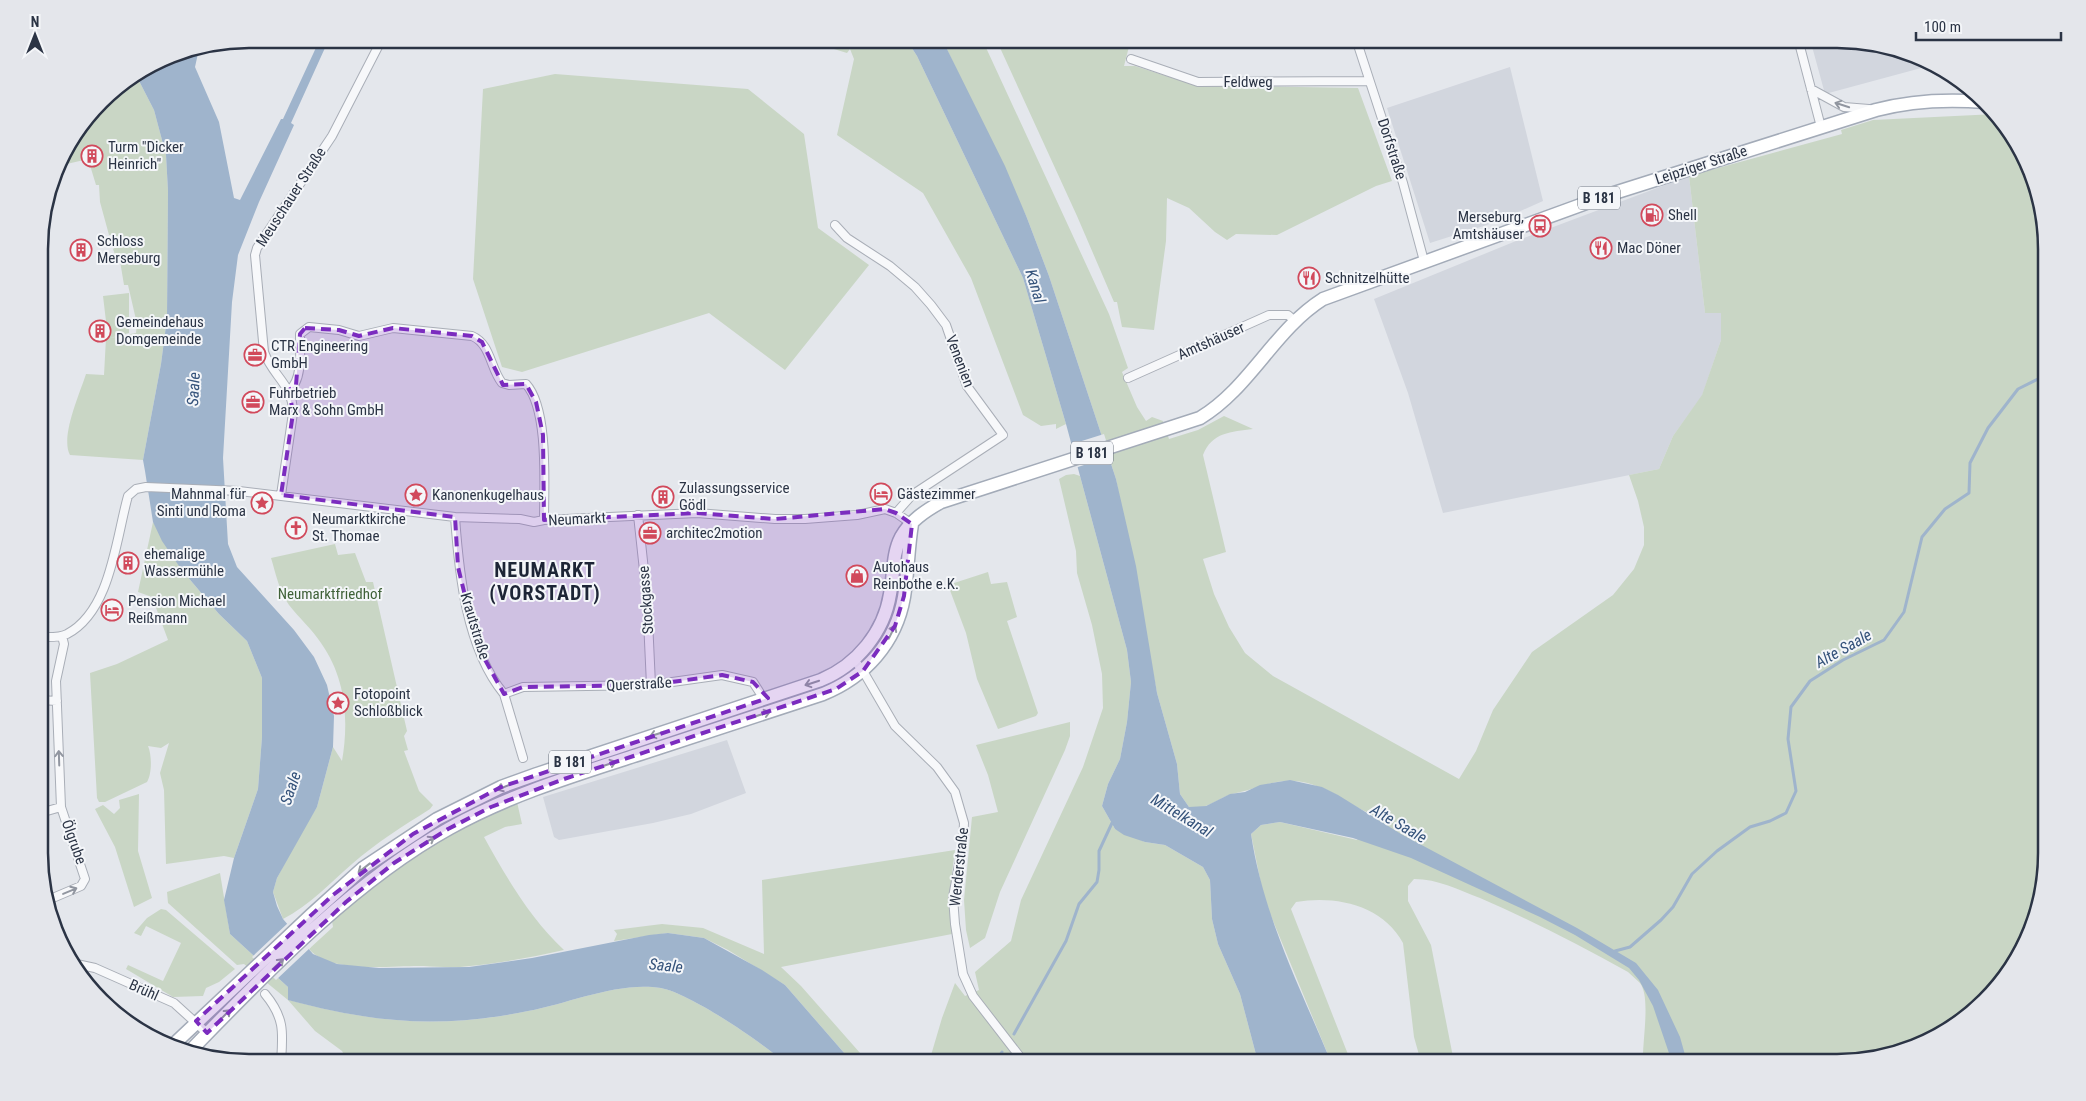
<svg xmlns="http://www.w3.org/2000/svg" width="2086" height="1101" font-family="'Roboto Condensed',sans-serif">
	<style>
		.built { fill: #d2d6de }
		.green { fill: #c9d6c5 }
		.water { fill: #9fb4cc }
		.pier { fill: #e4e7ec }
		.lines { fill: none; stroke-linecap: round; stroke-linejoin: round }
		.stream { stroke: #9fb4cc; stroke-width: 3 }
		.street-casing { stroke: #a9aeb7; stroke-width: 10 }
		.primary-casing { stroke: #a3abb8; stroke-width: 15 }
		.street { stroke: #f7f8fa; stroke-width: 8 }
		.primary { stroke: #fff; stroke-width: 12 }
		.oneway { stroke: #9196a0 }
		.oneway2 { stroke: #959aa2 }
		.marked { fill: #7b2cbf; fill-opacity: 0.2; stroke: #7b2cbf; stroke-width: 4; stroke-dasharray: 10 6; stroke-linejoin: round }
		.labels { text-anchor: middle; stroke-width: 4; stroke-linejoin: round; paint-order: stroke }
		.shield { fill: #f4f6f9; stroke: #676e7b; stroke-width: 1 }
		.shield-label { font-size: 14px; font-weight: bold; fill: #2b3445 }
		.street-label { font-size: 15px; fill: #2b3445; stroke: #f4f6f9 }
		.poi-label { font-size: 15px; fill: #2b3445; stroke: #f4f6f9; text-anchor: start }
		.park-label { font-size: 15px; fill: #3f6138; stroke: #f4f6f9 }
		.water-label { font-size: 16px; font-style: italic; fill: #34527a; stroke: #f4f6f9 }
		.district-label { font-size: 20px; font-weight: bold; letter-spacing: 1px; fill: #1d2536; stroke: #f4f6f9 }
		.rim { fill: none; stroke: #2b3445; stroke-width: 2.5 }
	</style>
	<rect width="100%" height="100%" fill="#e4e7ec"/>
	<path class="built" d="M1810,39h27l93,22 6,3 -111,30z
		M1510,67l33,134 -47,21 -66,21 -43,-135z
		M1689,176l16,137h16v27l-19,56 -29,40 -14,33 -216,44 -35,-120 -34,-94 142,-58z
		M727,740l19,53 -55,21 -38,9 -94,17 -5,-3 -11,-40z"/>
	<path class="green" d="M801,39h105l11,17 106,222 43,146 -10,5v-5l-15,2 -18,-11 -52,-137 -48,-85 -86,-58 17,-76 -4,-10 -3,4z
		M942,39h40l127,275 19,54 -6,4 15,35 9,14 6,-4 11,4 6,18 29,-9 26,-14 29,13c-22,3 -41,3 -50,26l23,97 -23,7 11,35 15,33 16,26 28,23 186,103 17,-28 17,-41 39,-58 81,-57 21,-26 10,-24v-18l-6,-26 -9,-26 30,-6 14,-33 29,-41 19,-55v-27h-16l-16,-137 153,-42 -1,-4 32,-10 123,-6 16,18 33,90 2,631 -22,92 -30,46 -41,36 -49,24 -54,11h-208c-1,-20 8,-65 -3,-79 -4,-4 -8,-7 -12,-11 -49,-27 -97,-52 -148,-74 -21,-8 -42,-19 -66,-19l-6,7v15l23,44 23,117h-33l-7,-25 -11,-94c-20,-38 -68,-48 -107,-41l-5,7 60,153h-20l-67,-163 -13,-65 10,-9 19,-3 77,18 16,-25c-33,-14 -58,-40 -96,-33 -16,3 -29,9 -45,12 -8,2 -16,8 -24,11 -5,3 -13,2 -19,2l-9,-13 -3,-30 -20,-71 -41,-214 -67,-203 -22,-58z
		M996,39h135l-7,27h11l59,19 164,3 34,93 -16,5 -99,49 -41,-1 -9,6 -12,-8 -26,-24 -22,-10 -1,43 -12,89 -32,-3 -5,-25h-3l-37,-86z
		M555,74l193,15 56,45 14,94 51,37 -84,105 -76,-57 -187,59 -20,-5 -29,-88 10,-190z
		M136,75l18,35 12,45 2,36 -1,127 -6,46 -18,96 -73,-5c-10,-18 10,-62 16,-81l18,1 2,-37h2l-5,-42 26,-3v40l-19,5 26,-5 1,-9 -9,-39h-4l-4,-24 -3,-1 -4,-11 6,-4 -4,-10h-6l-9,-33 -1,-17h-3l-7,-23 10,-1 1,-9 -7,-3h-6l-4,6 1,5 -26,6 3,-10 49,-65z
		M1074,474l6,2 47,174 4,32 -4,40 -7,37 -12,25 -6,22 13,23 30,13 20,3 38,22 7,13 2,39 6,25 22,50 18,68h-329l13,-44 13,-35 10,13 14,-6 -4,-18 36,-31 10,-41 62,-133 20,-59 -1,-34 -10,-49 -15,-52 -1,-22 -17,-72 7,-4z
		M153,522l28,47 38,45 28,27 15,37v59l-4,52 -24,69 -10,-2 -58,8 -2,-74 -4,-17 9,-30 -8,5 -13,-2c4,9 4,28 -1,36l-42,20h-6l-2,-4 -7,-125 27,-9 51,-24 -16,-43 -14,-5z
		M335,544l3,11 17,-2 11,29h7l34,149 -3,5 4,14 -4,1 15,40 14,14 -3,4c-27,17 -54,34 -78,55 -23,20 -42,41 -69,55l-10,-27 4,-14 23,-44 17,-27 16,-60 9,14c7,-40 4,-83 -21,-118 -9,-14 -22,-25 -32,-38 -10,-14 -13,-31 -18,-47z
		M988,572l3,12 16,-2 10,35 -10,4 31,92 -2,3 -38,13 -21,-50 -11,-46 -18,-48z
		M1070,722v14l-5,14 -65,142 -15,46 -15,10 -4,-18 -2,-30 8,-83 26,-5 -10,-37 -12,-30z
		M139,794l-1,57 14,47 -18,9 -19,-60 -20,-38 8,-4 11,9 6,-6 -1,-8z
		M517,802l5,22 -17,3 -21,10c22,40 46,81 80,113 -31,7 -63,13 -94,16 -16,2 -31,1 -46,0 -32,-1 -92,9 -115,-17l24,-22 -1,-6c18,-15 35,-31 53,-45 39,-32 86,-54 132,-74z
		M955,850l-6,47 3,37 -171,33 20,19 67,76h-16l-67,-77 -57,-35 -24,-12 -36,-5 -54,8 3,-7 -3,-4 48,-6 41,4 61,26 -2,-74z
		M220,873l10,61 58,53 1,13c85,23 152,29 239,11 42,-8 91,-30 133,-23 30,6 99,53 123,74h-391l-46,-2 -5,-9 -27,-20 -27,-31 -44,-36 -7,1 -69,-62 -1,-11z
		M161,909l5,1 69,59 -16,13 -13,6 -3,8 -30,1 -47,-28 2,-4 35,16 18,-38 -35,-17 -5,10 -7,-3 13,-15z"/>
	<path class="water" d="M320,39h9l-38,84 3,2 -35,77 -21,53 -6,47 -9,156 5,86 9,23 57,63 20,27 13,28 7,31 -1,31 -16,60 -40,71 -4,14 4,14 6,13 30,35 24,10 42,4 90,-1 63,-9 117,-23 19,-2 36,5 58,32 23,15 67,77h-68c-24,-21 -93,-68 -123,-74 -42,-7 -91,15 -133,23 -88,18 -154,12 -240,-11v-13l-58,-53 -6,-34 10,-42 24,-69 4,-52v-59l-15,-37 -28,-27 -38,-45 -19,-28 -9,-19 -8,-51 -2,-11 18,-96 6,-46 1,-127 -2,-36 -12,-45 -18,-35 33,-20 30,-6 -4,18 24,55 15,76 6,2 41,-81h2z
		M906,39h36l63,127 22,52 22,58 67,203 20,87 21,127 20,71 3,30 9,13 17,-1 24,-12 15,-2 15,-7 30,-5 32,7 16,8 63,39 176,94 59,35 22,27 22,47 7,25h-15l-19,-56 -14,-26 -10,-12 -54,-33 -35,-18 -129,-59 -58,-20 -73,-16 -19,3 -10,9c12,81 49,153 80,228h-73l-18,-68 -22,-50 -6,-25 -2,-39 -7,-13 -38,-22 -20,-3 -21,-7 -9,-6 -13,-23 6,-22 12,-25 7,-37 4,-40 -4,-32 -61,-226 -43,-146 -106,-222z"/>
	<path class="pier" d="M1104,434l7,22 -36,12 -6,-23z
		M289,922l22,25 -35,33 -24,-23z"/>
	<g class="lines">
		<path class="stream" d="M1615,951l15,-4 31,-27 12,-13 19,-33 25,-23 33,-24 20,-6 16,-8 10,-22 -8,-52 3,-32 19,-26 33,-21 41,-20 20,-28 18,-75 23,-28 24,-16 1,-30 18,-35 30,-39 28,-14
			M1014,1034l52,-93 13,-37 18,-22 2,-12v-19l13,-28
			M996,1062l6,-10"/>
		<g class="street-casing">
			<path id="street" d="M1356,39l47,144 21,78
				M1798,39l23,88
				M1131,59l67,23 171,-1
				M1811,89l33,18 25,2
				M835,225l12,13 43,28 25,21 16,18 15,20 21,61 36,49 -91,60 -16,18
				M1128,378l141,-63h19l7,6
				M289,390c14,-9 11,-41 11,-56l9,-7 30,3 20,6 34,-8 79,8c19,8 18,32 30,47l7,2 17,-1c23,25 18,102 18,136
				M281,495l12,-82c0,-29 -20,-36 -29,-61l-9,-97 2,-7 75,-112 50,-97
				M638,515l9,83 4,87
				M455,517c4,56 11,131 49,177l19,64
				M40,637c8,0 20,1 27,-3 44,-23 49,-96 61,-138l8,-7 10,-2 93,4 216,26 65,2 14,3 10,-2 153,-7 78,6h30l52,-4 28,-6 11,4 16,11
				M854,660l9,11 32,55 42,41 18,25 9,31 -1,20 -10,54 2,27 8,50 10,22 51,66
				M504,694l19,-7 128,-2 71,-10 31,7 11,17
				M40,700l17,1
				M40,813l21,-6
				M48,900l33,-14 4,-7 -24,-72 -5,-126 8,-37 -2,-8
				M72,963l23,5 79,35 33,30
				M265,994c20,24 18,39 16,68"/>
		</g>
		<g class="primary-casing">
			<path id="primary" d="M173,1045l138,-130 52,-47 74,-49 64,-32 36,-13 284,-94c36,-15 63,-48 69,-86 4,-19 2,-40 11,-57 9,-16 24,-26 40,-35l259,-84c50,-30 74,-88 123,-119l288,-105 265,-84c37,-10 72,-11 109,-8
				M192,1049c76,-78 162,-168 258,-221 59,-33 125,-53 190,-74 61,-20 122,-40 183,-60 42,-17 73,-51 81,-97 4,-24 4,-49 8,-73"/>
		</g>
		<use href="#street" class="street"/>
		<use href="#primary" class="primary"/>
	</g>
	<defs><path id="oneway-shaft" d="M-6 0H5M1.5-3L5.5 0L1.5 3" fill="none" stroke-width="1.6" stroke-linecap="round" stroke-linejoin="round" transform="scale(1.25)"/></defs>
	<g class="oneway">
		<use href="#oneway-shaft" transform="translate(1842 105) rotate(-162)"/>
		<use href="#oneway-shaft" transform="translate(59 758) rotate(-92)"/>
		<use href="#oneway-shaft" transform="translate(70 891) rotate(-23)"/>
	</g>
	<g class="oneway2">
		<use href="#oneway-shaft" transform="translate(892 632) rotate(-63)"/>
		<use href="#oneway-shaft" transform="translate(812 683) rotate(162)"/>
		<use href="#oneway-shaft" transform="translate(763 714) rotate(-18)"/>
		<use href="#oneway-shaft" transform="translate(657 734) rotate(162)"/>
		<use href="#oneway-shaft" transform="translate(609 764) rotate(-19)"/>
		<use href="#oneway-shaft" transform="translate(504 787) rotate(158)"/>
		<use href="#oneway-shaft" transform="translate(428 841) rotate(-31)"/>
		<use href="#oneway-shaft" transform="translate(364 868) rotate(142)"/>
		<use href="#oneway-shaft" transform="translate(278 964) rotate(-43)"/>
		<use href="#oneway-shaft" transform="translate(225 1015) rotate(-45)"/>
	</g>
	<path class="marked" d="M305,328l34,2 20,6 34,-8 79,8 10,6 21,43 23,-1 10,18 7,33 1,85 153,-7 78,6 110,-10 11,4 16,11 -8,72 -9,30 -32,45 -27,18 -272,90 -73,28 -43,22 -54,34 -48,39 -139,131 -11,-12 137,-126 80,-61 88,-47 267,-89 -15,-16 -31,-7 -71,10 -128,2 -19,7 -27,-49 -19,-78 -3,-50 -174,-22 12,-82 -4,-23 7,-5 4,-51z"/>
	<defs>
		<g id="building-ring" transform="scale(1.125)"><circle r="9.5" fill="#f4f6f9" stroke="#d1495b" stroke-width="1.5"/><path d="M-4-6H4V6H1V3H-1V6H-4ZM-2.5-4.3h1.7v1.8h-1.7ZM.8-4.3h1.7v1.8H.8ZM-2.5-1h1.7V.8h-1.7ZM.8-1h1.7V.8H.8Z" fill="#d1495b"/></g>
		<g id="fuel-ring" transform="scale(1.125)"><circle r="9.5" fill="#f4f6f9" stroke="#d1495b" stroke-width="1.5"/><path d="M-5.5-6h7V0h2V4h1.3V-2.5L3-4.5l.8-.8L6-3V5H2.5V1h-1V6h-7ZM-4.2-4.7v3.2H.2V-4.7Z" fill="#d1495b"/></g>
		<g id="bus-ring" transform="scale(1.125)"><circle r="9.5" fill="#f4f6f9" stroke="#d1495b" stroke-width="1.5"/><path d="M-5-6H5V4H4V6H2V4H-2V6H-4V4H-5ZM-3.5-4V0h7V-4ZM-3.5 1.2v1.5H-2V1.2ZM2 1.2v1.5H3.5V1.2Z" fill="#d1495b"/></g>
		<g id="restaurant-ring" transform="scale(1.125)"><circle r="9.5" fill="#f4f6f9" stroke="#d1495b" stroke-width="1.5"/><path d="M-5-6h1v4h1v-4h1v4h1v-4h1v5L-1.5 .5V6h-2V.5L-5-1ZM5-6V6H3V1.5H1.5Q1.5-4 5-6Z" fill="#d1495b"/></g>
		<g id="office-ring" transform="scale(1.125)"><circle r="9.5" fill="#f4f6f9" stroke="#d1495b" stroke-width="1.5"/><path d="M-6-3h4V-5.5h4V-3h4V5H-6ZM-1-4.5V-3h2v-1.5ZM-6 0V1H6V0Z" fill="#d1495b"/></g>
		<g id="hotel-ring" transform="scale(1.125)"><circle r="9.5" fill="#f4f6f9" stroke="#d1495b" stroke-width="1.5"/><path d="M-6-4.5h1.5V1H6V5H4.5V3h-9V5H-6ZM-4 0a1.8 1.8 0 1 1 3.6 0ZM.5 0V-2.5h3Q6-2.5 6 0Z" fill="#d1495b"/></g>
		<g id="sight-ring" transform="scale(1.125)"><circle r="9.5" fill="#f4f6f9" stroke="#d1495b" stroke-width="1.5"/><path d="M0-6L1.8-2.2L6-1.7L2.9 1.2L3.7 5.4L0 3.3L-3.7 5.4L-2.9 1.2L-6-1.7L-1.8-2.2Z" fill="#d1495b"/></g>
		<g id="church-ring" transform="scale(1.125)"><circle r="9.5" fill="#f4f6f9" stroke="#d1495b" stroke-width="1.5"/><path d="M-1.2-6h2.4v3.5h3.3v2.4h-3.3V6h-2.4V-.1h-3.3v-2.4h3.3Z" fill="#d1495b"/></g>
		<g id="shop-ring" transform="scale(1.125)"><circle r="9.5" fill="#f4f6f9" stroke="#d1495b" stroke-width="1.5"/><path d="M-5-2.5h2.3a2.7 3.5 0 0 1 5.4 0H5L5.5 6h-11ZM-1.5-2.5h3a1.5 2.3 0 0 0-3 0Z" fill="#d1495b"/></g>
	</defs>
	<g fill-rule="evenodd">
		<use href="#building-ring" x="92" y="156"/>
		<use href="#fuel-ring" x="1652" y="215"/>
		<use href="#bus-ring" x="1540" y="226"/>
		<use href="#restaurant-ring" x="1601" y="248"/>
		<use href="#building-ring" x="81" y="250"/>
		<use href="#restaurant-ring" x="1309" y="278"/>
		<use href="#building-ring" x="100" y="331"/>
		<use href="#office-ring" x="255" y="355"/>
		<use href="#office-ring" x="253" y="402"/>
		<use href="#hotel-ring" x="881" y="494"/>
		<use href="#sight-ring" x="416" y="495"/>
		<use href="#building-ring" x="663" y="497"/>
		<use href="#sight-ring" x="262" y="503"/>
		<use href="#church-ring" x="296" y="528"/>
		<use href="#office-ring" x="650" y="533"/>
		<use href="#building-ring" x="128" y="563"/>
		<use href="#shop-ring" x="857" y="576"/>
		<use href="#hotel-ring" x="112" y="610"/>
		<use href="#sight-ring" x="338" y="703"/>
	</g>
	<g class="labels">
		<g class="shield">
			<rect x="1578" y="186.5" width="42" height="23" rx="4"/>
			<rect x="1071" y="441.5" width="42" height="23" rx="4"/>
			<rect x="549" y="750.5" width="42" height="23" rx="4"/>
		</g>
		<g class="shield-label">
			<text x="1599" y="203">B 181</text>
			<text x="1092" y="458">B 181</text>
			<text x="570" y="767">B 181</text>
		</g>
		<g class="street-label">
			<text x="1248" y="87">Feldweg</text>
			<text transform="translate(1392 149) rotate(72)" y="5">Dorfstraße</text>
			<text transform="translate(1701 165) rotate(-18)" y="5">Leipziger Straße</text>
			<text transform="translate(291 197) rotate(-57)" y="5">Meuschauer Straße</text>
			<text transform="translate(1211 341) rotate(-24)" y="5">Amtshäuser</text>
			<text transform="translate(960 361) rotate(69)" y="5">Venenien</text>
			<text transform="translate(577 519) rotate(-3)" y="5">Neumarkt</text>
			<text transform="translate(646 600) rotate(-94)" y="5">Stockgasse</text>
			<text transform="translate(475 626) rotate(73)" y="5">Krautstraße</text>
			<text transform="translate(639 684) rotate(-3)" y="5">Querstraße</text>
			<text transform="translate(74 842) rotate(70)" y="5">Ölgrube</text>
			<text transform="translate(959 867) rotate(-84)" y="5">Werderstraße</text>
			<text transform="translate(144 990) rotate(24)" y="5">Brühl</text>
		</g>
		<g class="poi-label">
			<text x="108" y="152">Turm "Dicker<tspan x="108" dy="17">Heinrich"</tspan></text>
			<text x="1668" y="220">Shell</text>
			<text x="1524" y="222" text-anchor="end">Merseburg,<tspan x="1524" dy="17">Amtshäuser</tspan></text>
			<text x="97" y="246">Schloss<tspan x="97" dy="17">Merseburg</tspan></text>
			<text x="1617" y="253">Mac Döner</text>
			<text x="1325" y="283">Schnitzelhütte</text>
			<text x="116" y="327">Gemeindehaus<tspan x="116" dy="17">Domgemeinde</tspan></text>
			<text x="271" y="351">CTR Engineering<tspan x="271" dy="17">GmbH</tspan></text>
			<text x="269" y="398">Fuhrbetrieb<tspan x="269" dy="17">Marx &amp; Sohn GmbH</tspan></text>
			<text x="679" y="493">Zulassungsservice<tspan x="679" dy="17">Gödl</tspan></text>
			<text x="246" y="499" text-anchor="end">Mahnmal für<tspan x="246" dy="17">Sinti und Roma</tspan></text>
			<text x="897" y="499">Gästezimmer</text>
			<text x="432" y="500">Kanonenkugelhaus</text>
			<text x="312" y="524">Neumarktkirche<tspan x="312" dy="17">St. Thomae</tspan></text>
			<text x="666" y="538">architec2motion</text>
			<text x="144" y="559">ehemalige<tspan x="144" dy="17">Wassermühle</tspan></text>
			<text x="873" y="572">Autohaus<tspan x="873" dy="17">Reinbothe e.K.</tspan></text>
			<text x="128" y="606">Pension Michael<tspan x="128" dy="17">Reißmann</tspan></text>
			<text x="354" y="699">Fotopoint<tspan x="354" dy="17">Schloßblick</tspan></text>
		</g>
		<g class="park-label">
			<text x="330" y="599">Neumarktfriedhof</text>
		</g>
		<g class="water-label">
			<text transform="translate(1036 286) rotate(73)" y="6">Kanal</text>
			<text transform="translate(193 389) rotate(-87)" y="6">Saale</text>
			<text transform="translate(1843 648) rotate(-29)" y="6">Alte Saale</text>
			<text transform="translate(290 788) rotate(-71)" y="6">Saale</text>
			<text transform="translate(1182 815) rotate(31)" y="6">Mittelkanal</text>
			<text transform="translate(1399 823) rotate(30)" y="6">Alte Saale</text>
			<text transform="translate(666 965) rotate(6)" y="6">Saale</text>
		</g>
		<g class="district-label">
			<text x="545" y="577">NEUMARKT<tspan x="545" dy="23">(VORSTADT)</tspan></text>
		</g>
	</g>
	<path d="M0 0H2086V1101H0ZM249 48H1837A201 201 0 0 1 2038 249V853A201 201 0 0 1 1837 1054H249A201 201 0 0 1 48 853V249A201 201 0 0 1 249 48Z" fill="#e4e6eb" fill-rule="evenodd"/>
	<path class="rim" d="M249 48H1837A201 201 0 0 1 2038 249V853A201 201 0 0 1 1837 1054H249A201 201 0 0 1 48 853V249A201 201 0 0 1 249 48Z"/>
	<g transform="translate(35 35)" stroke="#f4f6f9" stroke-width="4" paint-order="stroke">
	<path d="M0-4L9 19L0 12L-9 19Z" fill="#2b3445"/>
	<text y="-8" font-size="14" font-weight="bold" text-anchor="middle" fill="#2b3445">N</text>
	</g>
	<path d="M1916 32v8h145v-8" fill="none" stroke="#2b3445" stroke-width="2.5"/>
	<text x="1924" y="32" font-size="15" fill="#2b3445" stroke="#f4f6f9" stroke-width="4" paint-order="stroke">100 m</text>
</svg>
